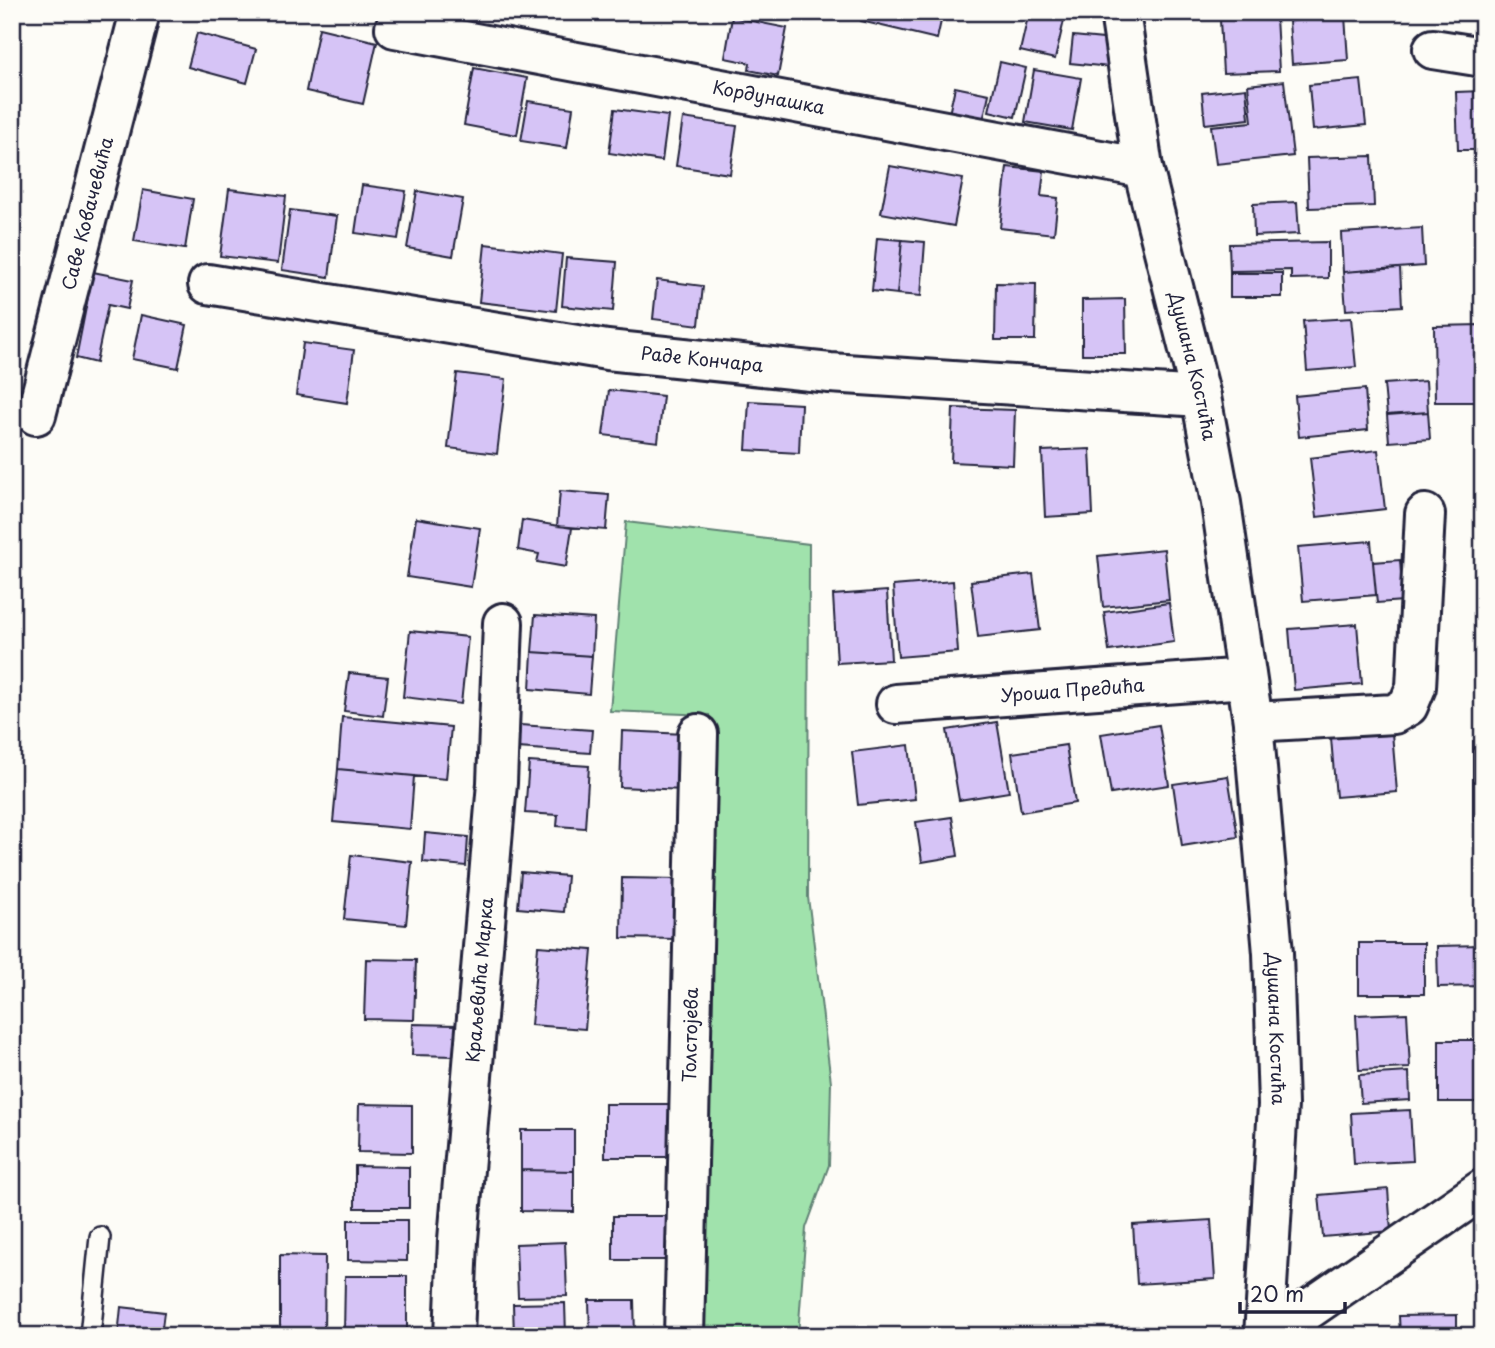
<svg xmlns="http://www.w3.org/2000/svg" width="1495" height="1348" font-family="'Playpen Sans',sans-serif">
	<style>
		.green { fill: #a0e2ac; stroke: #618274; stroke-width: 2 }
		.building { fill: #d6c4f6; stroke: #22223b; stroke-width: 2 }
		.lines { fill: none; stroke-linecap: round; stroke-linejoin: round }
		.lane-casing { stroke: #22223b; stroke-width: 24 }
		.street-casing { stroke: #22223b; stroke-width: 44 }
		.secondary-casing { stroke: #22223b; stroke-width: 44 }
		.lane { stroke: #fdfcf7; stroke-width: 19 }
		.street { stroke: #fdfcf7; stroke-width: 38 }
		.secondary { stroke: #fdfcf7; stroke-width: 38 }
		.labels { text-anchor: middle; stroke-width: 5; stroke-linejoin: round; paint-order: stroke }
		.street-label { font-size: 18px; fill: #22223b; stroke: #fdfcf7 }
	</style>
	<rect width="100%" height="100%" fill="#fdfcf7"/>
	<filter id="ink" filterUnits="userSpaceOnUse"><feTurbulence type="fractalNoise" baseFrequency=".0143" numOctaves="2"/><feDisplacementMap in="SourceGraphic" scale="14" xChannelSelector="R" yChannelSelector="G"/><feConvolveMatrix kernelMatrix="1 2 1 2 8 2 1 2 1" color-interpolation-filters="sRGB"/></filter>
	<g filter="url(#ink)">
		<path class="green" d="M626,522l183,22 -1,353 23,185 -2,83 -23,63 -8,108h-108l19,-621 -99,-4z"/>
		<path class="building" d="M864,12h79l-6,27 -76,-18z
			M1029,12h37l-11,47 -35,-8z
			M1345,16l3,44 -56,4 -3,-43z
			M732,17l55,11 -9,48 -29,-6 1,-7 -25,-5z
			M1276,17l3,54 -56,2 -3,-53z
			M319,28l58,14 -14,62 -57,-13z
			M197,33l59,16 -9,34 -59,-16z
			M1073,36l40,4 -3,27 -40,-4z
			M1000,62l26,6 -11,49 -26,-6z
			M474,68l53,10 -10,57 -53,-10z
			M1034,70l47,8 -9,52 -47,-8z
			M1361,80l5,45 -53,5 -4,-45z
			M1284,81l9,75 -77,8 -5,-38 41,-4 -4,-37z
			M955,87l34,7 -6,27 -34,-7z
			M1246,88l3,31 -44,5 -3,-31z
			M1483,91v59h-25l-2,-58z
			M528,101l45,7 -6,40 -46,-7z
			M615,109l53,7 -6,45 -53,-8z
			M683,118l54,8 -7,48 -54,-8z
			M1372,156l2,50 -65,2 -2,-50z
			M890,166l73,13 -9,47 -73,-13z
			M1007,167l37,4 -3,25 17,2 -4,36 -54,-6z
			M362,185l44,6 -8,48 -43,-6z
			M229,189l57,7 -8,67 -58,-7z
			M143,190l50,9 -8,50 -51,-8z
			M417,191l46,8 -10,57 -46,-8z
			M1297,202l2,32 -45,2 -1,-32z
			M290,210l47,6 -8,61 -47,-7z
			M1422,228l2,38 -81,6 -2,-39z
			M877,238l25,2 -5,54 -25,-3z
			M902,240l23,2 -4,54 -24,-2z
			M1328,242v36l-37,1v-9l-61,1 -1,-27z
			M485,244l77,10 -6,57 -77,-9z
			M566,258l51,4 -4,49 -51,-5z
			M1400,268l2,38 -56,4 -3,-38z
			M93,272l40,8 -6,29 -19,-4 -12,58 -20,-5z
			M1230,273h52v24h-52z
			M657,280l46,6 -4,39 -46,-6z
			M996,283l40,1 -1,56h-40z
			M1125,299l1,55h-44v-54z
			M141,315l46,10 -9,43 -46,-9z
			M1351,318l5,49 -49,4 -4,-50z
			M1481,325l1,77h-47l-1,-76z
			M303,343l51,7 -7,53 -51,-8z
			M457,373l49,6 -9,75 -49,-6z
			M1426,381l2,31 -41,3 -3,-31z
			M1365,389l3,41 -69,7 -4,-41z
			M609,390l54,6 -5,46 -55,-7z
			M749,401l52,3 -2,49 -53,-3z
			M953,408l62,2 -2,55 -62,-3z
			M1428,412l2,27 -41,3 -2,-27z
			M1090,449l3,65 -48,3 -3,-66z
			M1378,450l7,59 -68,8 -7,-59z
			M560,491l49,4 -3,35 -49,-4z
			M416,518l64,10 -9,59 -64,-10z
			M522,520l50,8 -6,39 -29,-5 2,-8 -21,-4z
			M1371,541l5,54 -73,6 -5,-54z
			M1164,549l5,51 -66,7 -5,-51z
			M1400,560l3,41 -26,2 -4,-41z
			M1033,574l7,56 -62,7 -7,-56z
			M953,581l5,71 -60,5 -5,-71z
			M887,591l4,69 -54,3 -4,-68z
			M1169,603l5,39 -65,9 -5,-39z
			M535,615l59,4 -2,37 -60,-4z
			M1357,624l5,60 -68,6 -5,-61z
			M410,631l58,6 -7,67 -58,-7z
			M532,652l60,4 -3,38 -59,-5z
			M349,673l39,4 -5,39 -39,-5z
			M342,717l109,10 -5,52 -108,-10z
			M997,722l12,70 -50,8 -12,-70z
			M520,725l72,5 -2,23 -72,-5z
			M1159,725l10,60 -58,9 -10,-60z
			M622,731l63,3 -2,56 -63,-3z
			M1392,733l5,59 -61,5 -5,-59z
			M1473,741h10v80h-10z
			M909,745l6,54 -57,6 -6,-53z
			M1066,745l9,58 -54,9 -9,-59z
			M529,762l60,4 -4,62 -28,-2 1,-11 -33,-2z
			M338,769l76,7 -4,53 -77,-7z
			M1228,776l10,61 -56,9 -9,-62z
			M952,817l6,39 -36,6 -6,-40z
			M425,833l43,4 -2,29 -43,-4z
			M351,855l61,7 -6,63 -62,-6z
			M521,872l46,4 -3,36 -46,-4z
			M622,878l57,1 -1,60 -57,-1z
			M1359,943h65v51h-65z
			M1483,945v41l-45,1 -1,-41z
			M538,946l54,4 -7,79 -54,-4z
			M366,959l50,1 -2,60 -50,-1z
			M1407,1013l3,55 -51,2 -3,-55z
			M413,1024l43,1 -1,31 -43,-1z
			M1439,1040h44v62h-44z
			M1409,1072l1,28 -49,3 -2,-28z
			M359,1104l53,1v48l-54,-1z
			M605,1104h67l-1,53h-66z
			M1410,1110l3,51 -59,3 -3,-51z
			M521,1130h53v41l-53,-1z
			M355,1166l54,1v41h-54z
			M521,1170l53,1v41l-53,-1z
			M1388,1189l3,42 -68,6 -4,-42z
			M613,1216h57l1,44h-58z
			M348,1220h59v41l-59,-1z
			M1211,1220l4,59 -78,5 -4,-59z
			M565,1242l2,54 -49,1 -2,-53z
			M280,1255l45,1 -1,78 -44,-1z
			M345,1276h62v60h-63z
			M589,1300h45l1,36h-45z
			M565,1303l1,33h-52l-1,-32z
			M121,1307l43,5 -3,24h-43z
			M1457,1315v21h-57l-1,-20z"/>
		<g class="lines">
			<g class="lane-casing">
				<path id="lane" d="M90,1336l10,-99"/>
			</g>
			<g class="street-casing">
				<g id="street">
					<path id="s1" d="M395,28l748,140"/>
					<path d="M1433,49l50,8"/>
					<path id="s2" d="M208,284l399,66 223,23 371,24"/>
					<path id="s3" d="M36,415l104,-403"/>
					<path id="s4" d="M896,704l350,-26"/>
					<path d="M1253,722l141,-8 14,-8 8,-19 9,-173"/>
					<path id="s5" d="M454,1336l4,-96 39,-457 6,-160"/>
					<path id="s6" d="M684,1336l14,-602"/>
				</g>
			</g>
			<g class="secondary-casing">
				<g id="secondary">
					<path id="s7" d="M1120,12l23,156 58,229 20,106 32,219 20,231 5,152 -14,231"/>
					<path d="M1270,1336l213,-147"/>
				</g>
			</g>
			<use href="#lane" class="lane"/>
			<use href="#street" class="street"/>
			<use href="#secondary" class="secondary"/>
		</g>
	</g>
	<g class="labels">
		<g class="street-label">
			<text dy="6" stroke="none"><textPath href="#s1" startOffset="380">Кордунашка</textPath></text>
			<text dy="6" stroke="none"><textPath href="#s3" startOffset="208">Саве Ковачевића</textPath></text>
			<text dy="6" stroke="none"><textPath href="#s2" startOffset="500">Раде Кончара</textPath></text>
			<text dy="6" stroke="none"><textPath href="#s7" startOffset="362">Душана Костића</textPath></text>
			<text dy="6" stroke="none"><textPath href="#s4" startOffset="177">Уроша Предића</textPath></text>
			<text dy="6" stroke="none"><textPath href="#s5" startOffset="357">Краљевића Марка</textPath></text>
			<text dy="6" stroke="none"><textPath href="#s7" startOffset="1031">Душана Костића</textPath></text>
			<text dy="6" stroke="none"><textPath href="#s6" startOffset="301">Толстојева</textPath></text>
		</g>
	</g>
	<rect width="1495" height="1348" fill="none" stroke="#fdfcf7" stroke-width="42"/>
	<rect x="21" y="21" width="1453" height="1306" fill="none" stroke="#22223b" stroke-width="2.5" filter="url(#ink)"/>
	<path d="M1240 1302v10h105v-10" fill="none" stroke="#22223b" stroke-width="3.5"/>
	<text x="1250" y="1302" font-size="21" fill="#22223b" stroke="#fdfcf7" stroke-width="5" paint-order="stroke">20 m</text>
</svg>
